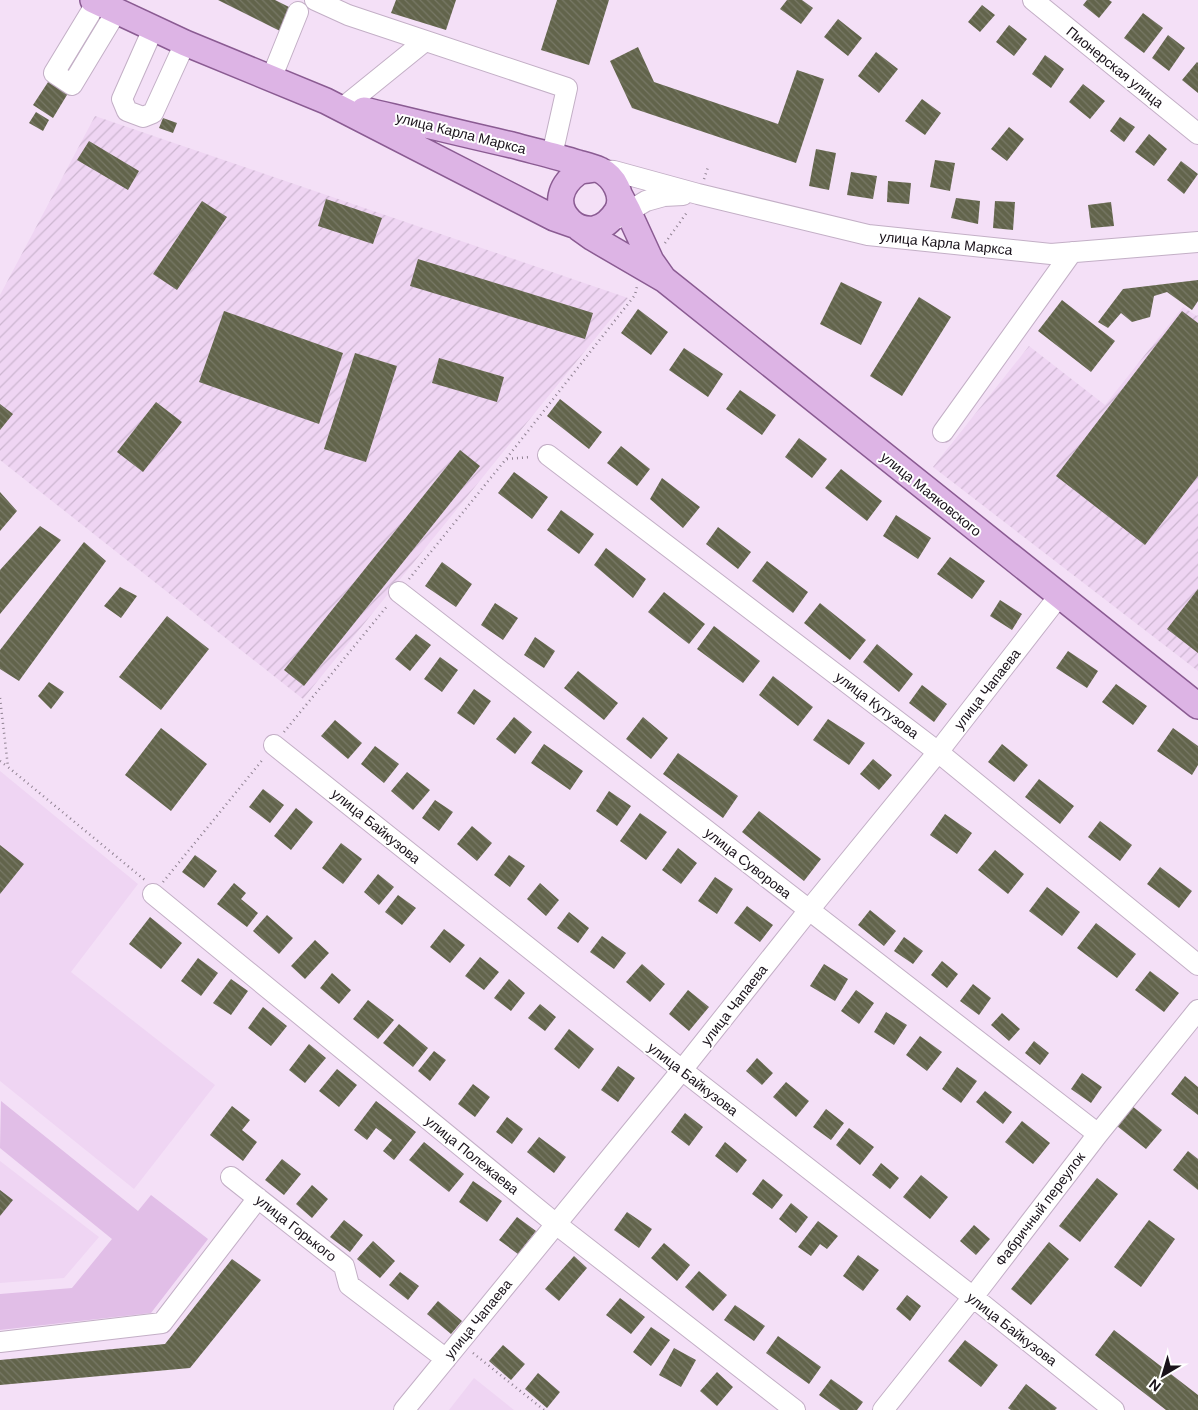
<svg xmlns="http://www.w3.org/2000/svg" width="1198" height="1410" font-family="'DM Sans',sans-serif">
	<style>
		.built { fill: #efd5f3 }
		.industrial { fill: url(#industrial-furrows) }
		.grass { fill: #e1bee7 }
		.building { fill: url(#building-back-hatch) }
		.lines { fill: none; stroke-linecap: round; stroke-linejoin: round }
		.minor-casing { stroke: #c3afc6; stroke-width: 22 }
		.major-casing { stroke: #8a5b92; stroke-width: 28 }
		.path { stroke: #8f8191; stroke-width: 2.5; stroke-dasharray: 1 4; stroke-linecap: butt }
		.minor { stroke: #fff; stroke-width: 20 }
		.major { stroke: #ddb4e5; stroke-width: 25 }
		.labels { text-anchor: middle; stroke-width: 4; stroke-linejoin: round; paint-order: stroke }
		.street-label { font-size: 14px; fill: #19121a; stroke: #fff }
	</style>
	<defs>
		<pattern id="industrial-furrows" width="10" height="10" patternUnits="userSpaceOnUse" patternTransform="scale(1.25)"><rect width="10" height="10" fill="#efd5f3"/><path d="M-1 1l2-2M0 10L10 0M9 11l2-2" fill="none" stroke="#ccb6d0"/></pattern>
		<pattern id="building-back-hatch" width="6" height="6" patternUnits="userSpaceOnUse" patternTransform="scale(1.25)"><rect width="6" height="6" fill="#62644b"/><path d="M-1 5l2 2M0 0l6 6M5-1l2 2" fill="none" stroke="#787967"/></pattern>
	</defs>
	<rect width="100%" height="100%" fill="#f4e0f7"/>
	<path class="built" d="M0,771l138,113 -67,88 144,113 -81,104 -134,-108z
		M0,1161l99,76 -35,41 -64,5z
		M474,1378l40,32h-65z"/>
	<path class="industrial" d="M95,116l533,182 -325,401 -303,-239v-165z
		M1183,307l14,9 1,-1v356l-265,-204 96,-121 76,59z"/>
	<path class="grass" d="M1,1101l137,110 13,-16 57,44 -57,74 -151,17v-36l72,-6 40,-49 -112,-91z"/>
	<path class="building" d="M218,0h57l16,8 -11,23z
		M396,0h60l-10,30 -55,-17z
		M557,0h52l-20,65 -48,-15z
		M787,0h15l11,8 -12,16 -21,-15z
		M1087,0h22l3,2 -13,16 -16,-13z
		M982,5l13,10 -15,17 -12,-10z
		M1143,13l20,15 -19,25 -20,-15z
		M838,19l24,19 -14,18 -24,-19z
		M1009,25l18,14 -13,17 -18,-14z
		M1168,35l17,13 -16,23 -17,-13z
		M638,47l16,35 124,42 19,-54 27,9 -28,84 -164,-55 -22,-47z
		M876,52l22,17 -19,24 -21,-17z
		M1045,55l19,14 -13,19 -19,-14z
		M1197,62l1,1v30l-16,-13z
		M54,73l16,17 -17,28 -20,-13z
		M1083,84l22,17 -15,18 -21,-17z
		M922,99l19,14 -16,22 -20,-14z
		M36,112l13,8 -6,11 -14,-8z
		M1120,117l15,10 -11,15 -14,-11z
		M163,118l14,5 -4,10 -14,-5z
		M1009,127l15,12 -17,22 -16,-12z
		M1149,134l18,15 -13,17 -19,-14z
		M89,141l50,30 -11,19 -51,-30z
		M816,149l20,4 -7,37 -20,-4z
		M935,160l20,3 -5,28 -20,-4z
		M1181,161l17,13 -14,20 -17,-14z
		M851,172l26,4 -4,23 -26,-4z
		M888,181l23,2 -2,21 -22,-2z
		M956,198l24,3 -2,23 -27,-6z
		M326,199l56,19 -9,26 -55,-18z
		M202,201l25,16 -50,73 -24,-16z
		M995,201l20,1 -2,28 -20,-2z
		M1111,202l3,24 -23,2 -3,-23z
		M418,259l175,54 -8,26 -175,-53z
		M1198,280v21l-6,9 -25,-18 -13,4 -4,21 -18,5 -11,-9 -13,15 -10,-6 25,-33z
		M841,282l41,20 -21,43 -41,-21z
		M919,297l32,20 -49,79 -32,-20z
		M1062,300l53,41 -24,31 -53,-41z
		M638,309l30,23 -17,23 -30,-22z
		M224,311l119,42 -24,71 -120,-42z
		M1182,311l16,12v153l-53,69 -89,-69z
		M684,348l39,26 -15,23 -39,-27z
		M355,353l42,13 -31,96 -42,-13z
		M439,358l65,19 -7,25 -65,-19z
		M740,390l36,25 -14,20 -36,-26z
		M560,399l42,33 -13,17 -42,-33z
		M156,402l26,20 -39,50 -26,-20z
		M0,404l13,10 -13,16z
		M799,438l28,21 -15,19 -27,-21z
		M621,446l29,23 -13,17 -30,-23z
		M460,450l20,16 -176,220 -20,-16z
		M841,469l41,32 -15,20 -42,-33z
		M514,472l34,25 -16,22 -34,-26z
		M662,478l38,29 -17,21 -33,-29z
		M0,492l17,19 -17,20z
		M561,510l33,24 -15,20 -32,-24z
		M896,515l35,23 -13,21 -35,-23z
		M40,526l21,14 -61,74v-44z
		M718,527l33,25 -13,17 -32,-25z
		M84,542l22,19 -87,120 -19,-12v-19z
		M606,548l40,31 -13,19 -39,-33z
		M950,557l35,24 -13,18 -35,-25z
		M767,561l41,31 -15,21 -41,-32z
		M442,562l30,22 -16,23 -31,-21z
		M120,587l17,9 -16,22 -17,-12z
		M1198,589v64l-31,-24z
		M664,592l41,32 -16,20 -41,-32z
		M1000,600l22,14 -10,16 -22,-14z
		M495,603l23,15 -15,22 -22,-15z
		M820,603l46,37 -16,20 -46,-37z
		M167,616l42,33 -48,61 -42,-33z
		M714,626l46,35 -17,22 -46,-34z
		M416,634l15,11 -21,26 -15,-12z
		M535,637l20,14 -11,17 -20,-13z
		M877,644l36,30 -14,18 -36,-30z
		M1068,651l30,20 -11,17 -31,-20z
		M440,657l18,13 -16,22 -18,-13z
		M578,671l40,32 -14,17 -40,-32z
		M773,676l40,31 -15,19 -39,-31z
		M49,682l15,10 -13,17 -13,-13z
		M1116,684l31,22 -14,19 -31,-23z
		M922,685l25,19 -13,18 -25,-19z
		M474,689l17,12 -17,24 -17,-12z
		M514,717l18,15 -17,22 -19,-15z
		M643,717l25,21 -17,21 -25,-20z
		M828,719l37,24 -16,22 -36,-25z
		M335,720l27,23 -14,16 -27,-23z
		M161,728l46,36 -36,47 -46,-36z
		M1173,728l25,18v19l-6,10 -35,-24z
		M544,744l39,27 -13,19 -39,-27z
		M1002,744l26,21 -14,17 -26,-20z
		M375,746l24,18 -15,19 -23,-19z
		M678,753l60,43 -15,22 -60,-44z
		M873,759l19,16 -13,15 -19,-16z
		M407,772l23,18 -17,20 -22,-19z
		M1039,779l35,27 -14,18 -35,-27z
		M263,789l21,16 -14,18 -21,-16z
		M609,791l22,15 -14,20 -21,-15z
		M435,800l18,12 -14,19 -17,-13z
		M296,808l17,14 -22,28 -17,-14z
		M759,811l62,48 -17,22 -62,-49z
		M640,813l27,19 -21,28 -26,-19z
		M945,814l27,19 -15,21 -27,-19z
		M1100,821l32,24 -12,16 -32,-24z
		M472,826l20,17 -15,18 -20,-17z
		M341,843l21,16 -19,25 -21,-16z
		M0,845l24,19 -24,30z
		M678,848l19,15 -16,21 -19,-14z
		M995,850l29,24 -16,20 -30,-24z
		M195,855l22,16 -13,17 -22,-16z
		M509,855l16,11 -15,21 -16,-12z
		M1160,867l32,24 -13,17 -32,-24z
		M378,874l16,13 -15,18 -15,-13z
		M715,877l18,12 -16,25 -19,-13z
		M234,883l12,10 -5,6 17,14 -11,14 -30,-23z
		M540,883l19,17 -13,16 -19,-17z
		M1047,887l33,25 -18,24 -33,-25z
		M398,895l18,13 -14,17 -17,-13z
		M747,906l26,19 -13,17 -26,-19z
		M870,910l26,21 -12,15 -26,-21z
		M569,912l20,16 -11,15 -21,-15z
		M267,915l26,23 -14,16 -26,-23z
		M150,917l32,26 -21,26 -32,-25z
		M1096,923l40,31 -19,24 -40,-30z
		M444,929l21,16 -15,18 -20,-16z
		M602,936l24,17 -12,16 -24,-17z
		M904,937l19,14 -10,13 -19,-13z
		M315,940l14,13 -24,26 -14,-13z
		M480,957l19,15 -15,18 -19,-14z
		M198,958l20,15 -17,23 -20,-15z
		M942,961l16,13 -11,14 -16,-13z
		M642,964l23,20 -15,18 -24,-20z
		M824,964l24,15 -13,22 -25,-15z
		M1150,971l29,22 -15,19 -29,-22z
		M332,973l19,17 -12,14 -19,-16z
		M231,979l17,12 -17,24 -18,-12z
		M509,979l16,14 -14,18 -17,-13z
		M973,984l18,14 -12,17 -19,-14z
		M688,990l21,17 -20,24 -20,-17z
		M856,990l18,13 -15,21 -18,-13z
		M368,1000l26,20 -16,19 -25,-20z
		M540,1004l16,13 -11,14 -17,-13z
		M263,1007l24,19 -16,20 -23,-18z
		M886,1012l21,13 -13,20 -20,-13z
		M1002,1013l18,16 -11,12 -18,-16z
		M399,1024l29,24 -15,19 -30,-24z
		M569,1029l25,20 -15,20 -25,-20z
		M920,1036l22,16 -15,19 -21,-16z
		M1034,1041l15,12 -9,12 -15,-12z
		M309,1044l17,14 -21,25 -16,-13z
		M434,1051l12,9 -16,21 -12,-10z
		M757,1058l16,15 -11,12 -16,-14z
		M618,1066l17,12 -17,24 -17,-12z
		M957,1067l20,14 -16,22 -19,-14z
		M337,1069l20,16 -18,22 -20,-16z
		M1082,1073l20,14 -11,16 -20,-14z
		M1185,1076l13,11v28l-27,-21z
		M786,1082l23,19 -13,16 -23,-20z
		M473,1084l17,13 -15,20 -17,-13z
		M985,1091l27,21 -9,12 -27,-22z
		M376,1101l40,31 -22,28 -11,-9 9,-11 -16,-12 -9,12 -13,-10z
		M232,1106l18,14 -8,10 15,12 -14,19 -33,-26z
		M1132,1106l30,24 -16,19 -29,-23z
		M826,1109l18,14 -13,17 -18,-13z
		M685,1113l18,14 -14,19 -18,-14z
		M507,1117l16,12 -11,15 -16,-12z
		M1022,1121l28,22 -17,21 -28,-22z
		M849,1128l25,19 -14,18 -24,-20z
		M539,1137l27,20 -12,16 -27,-21z
		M424,1142l40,32 -15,18 -40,-32z
		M725,1142l22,18 -10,13 -22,-17z
		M1188,1151l10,8v31l-25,-20z
		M282,1159l19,15 -17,21 -19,-15z
		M881,1163l18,15 -9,11 -18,-14z
		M921,1175l27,22 -18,22 -27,-22z
		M1097,1178l21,16 -38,48 -21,-16z
		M763,1179l20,16 -11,14 -20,-15z
		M473,1181l29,20 -15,21 -28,-20z
		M312,1185l16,14 -16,19 -16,-14z
		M0,1190l13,10 -13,16z
		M791,1203l17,14 -12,16 -17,-14z
		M627,1212l25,17 -13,19 -25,-18z
		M517,1217l19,14 -18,23 -19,-14z
		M344,1220l19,15 -13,17 -20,-15z
		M1149,1220l26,19 -34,48 -27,-20z
		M818,1221l20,15 -11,13 -7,-5 -9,12 -13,-9z
		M974,1225l16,14 -14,16 -16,-14z
		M373,1241l22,20 -15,17 -23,-19z
		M1049,1242l20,17 -38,46 -20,-16z
		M664,1243l26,22 -13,16 -26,-23z
		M858,1255l21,15 -16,21 -20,-15z
		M574,1256l13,12 -28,33 -14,-12z
		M232,1259l29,21 -71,88 -190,17v-25l165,-16z
		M699,1271l28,24 -14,16 -28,-24z
		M400,1272l19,14 -11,14 -19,-15z
		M907,1295l14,11 -11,15 -14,-12z
		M620,1298l25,19 -14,17 -25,-19z
		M438,1301l24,20 -11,13 -24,-20z
		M735,1305l30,21 -11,15 -30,-21z
		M651,1327l19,13 -19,26 -18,-14z
		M1114,1330l84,65v15h-32l-71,-55z
		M778,1336l43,31 -12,17 -43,-31z
		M965,1340l33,25 -17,22 -33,-26z
		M503,1345l22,19 -14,16 -22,-19z
		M674,1348l22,12 -15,27 -22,-12z
		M717,1372l16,15 -16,19 -17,-15z
		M538,1373l22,19 -13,16 -22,-19z
		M831,1379l32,23 -6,8h-17l-21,-15z
		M1026,1384l31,24 -2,2h-44l-3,-2z"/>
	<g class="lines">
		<g class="minor-casing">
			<path id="minor" d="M315,0l33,15 219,73 -15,67
				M1033,0l165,134
				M97,2l-43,71 18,12 44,-73
				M153,29l-31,70 5,12 16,6 10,-4 32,-70
				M271,79l27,-67
				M346,105l79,-64
				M600,170l14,1 84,23 170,41 183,19 147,-12
				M616,219l30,-18 18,-5 19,-1
				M943,432l129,-180
				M548,455l390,297 260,213
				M399,592l699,542
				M274,745l408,325 291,227 141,113
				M153,894l403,330 239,186
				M231,1177l113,89 5,19 97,74
				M0,1342l162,-19 96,-125
				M404,1410l278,-340 127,-160 129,-158 121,-156
				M883,1410l90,-113 125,-163 100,-124"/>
		</g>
		<g class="major-casing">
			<path id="major" d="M93,0l92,43 141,58 228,117 20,7
				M364,110c50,12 99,24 148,35 22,6 44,11 66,18 7,2 15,4 22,7 14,7 25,26 17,41 -5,8 -13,16 -23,18 -9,1 -17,-1 -24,-8 -16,-16 -10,-35 7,-48 5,-3 13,-3 19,-4
				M620,196l8,15 23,50 12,17
				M579,228l14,10 72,42 533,426"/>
		</g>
		<path class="path" d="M704,179l4,-12
			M665,243l23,-32
			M507,459l24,-2
			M409,579l97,-120 129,-164 2,-9
			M0,698l8,69 138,114
			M284,732l104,-127
			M0,761l8,6
			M163,882l101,-124
			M473,1353l71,57"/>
		<use href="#minor" class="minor"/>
		<use href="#major" class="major"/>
	</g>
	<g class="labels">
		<g class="street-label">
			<text transform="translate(1115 67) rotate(39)" y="5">Пионерская улица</text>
			<text transform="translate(461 133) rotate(14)" y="5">улица Карла Маркса</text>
			<text transform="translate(946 243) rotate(6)" y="5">улица Карла Маркса</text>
			<text transform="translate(931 494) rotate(39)" y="5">улица Маяковского</text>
			<text transform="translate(987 689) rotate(-52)" y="5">улица Чапаева</text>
			<text transform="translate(877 705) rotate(37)" y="5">улица Кутузова</text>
			<text transform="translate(376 826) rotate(39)" y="5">улица Байкузова</text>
			<text transform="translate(748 863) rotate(38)" y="5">улица Суворова</text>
			<text transform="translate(734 1005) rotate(-52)" y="5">улица Чапаева</text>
			<text transform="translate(693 1079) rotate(38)" y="5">улица Байкузова</text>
			<text transform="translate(472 1155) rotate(39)" y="5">улица Полежаева</text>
			<text transform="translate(1040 1209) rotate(-53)" y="5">Фабричный переулок</text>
			<text transform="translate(296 1228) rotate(38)" y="5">улица Горького</text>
			<text transform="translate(478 1319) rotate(-51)" y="5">улица Чапаева</text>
			<text transform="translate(1012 1329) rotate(38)" y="5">улица Байкузова</text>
		</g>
	</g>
	<g transform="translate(1163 1375) rotate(218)" stroke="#ffffff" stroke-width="4" paint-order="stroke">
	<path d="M0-4L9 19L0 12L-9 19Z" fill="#19121a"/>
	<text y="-8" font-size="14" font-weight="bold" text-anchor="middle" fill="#19121a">N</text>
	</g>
</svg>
